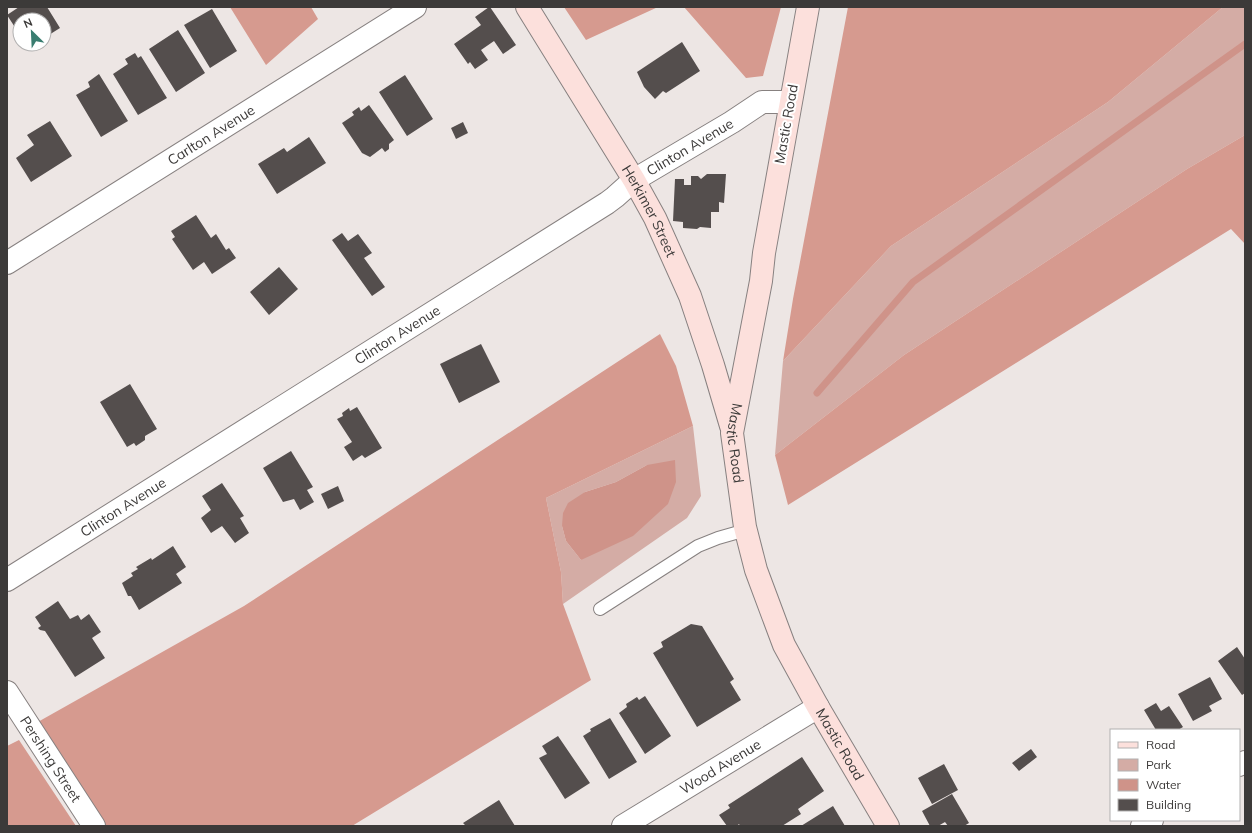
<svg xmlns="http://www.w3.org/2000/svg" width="1252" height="833" font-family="Mulish,sans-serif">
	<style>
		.green { fill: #d4aca5; fill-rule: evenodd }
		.forest { fill: #d69a8f }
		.water { fill: #cf9389 }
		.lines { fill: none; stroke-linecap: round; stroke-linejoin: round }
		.stream { stroke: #cf9389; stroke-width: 7 }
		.building { fill: #544e4d }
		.service-casing { stroke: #878180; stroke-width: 14 }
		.minor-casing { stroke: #878180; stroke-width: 24 }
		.secondary-casing { stroke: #878180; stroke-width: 24 }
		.service { stroke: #fff; stroke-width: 12 }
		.minor { stroke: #fff; stroke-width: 22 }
		.secondary { stroke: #fce0dc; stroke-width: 22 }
		.labels { text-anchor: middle; stroke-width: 4; stroke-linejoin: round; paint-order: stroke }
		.street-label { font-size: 14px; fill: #3c3a39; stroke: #fff }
	</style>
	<rect width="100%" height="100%" fill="#ede6e4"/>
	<path class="green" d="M1223,7h22v128l-58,34 -283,186 -129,100 8,-94 108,-115 217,-144z
		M693,426l8,70 -14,22 -124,86 -2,-32 -15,-74zM647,465l-66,95 -15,-19 -4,-15 23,-34 31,-10z"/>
	<path class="forest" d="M230,7h81l7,12 -52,46z
		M564,7h94l-72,33z
		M684,7h97l-18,69 -17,2z
		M848,7h375l-115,95 -217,144 -108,115 10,-62z
		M1245,135v109l-14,-15 -443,276 -13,-50 129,-100 283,-186z
		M660,334l16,32 17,60 -147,72 15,74 2,32 28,76 -239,146h-246l-70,-103 208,-117z
		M19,740l57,86h-69v-80z"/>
	<path class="water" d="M675,460l1,22 -8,22 -35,32 -52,24 -15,-19 -4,-15 1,-13 5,-10 17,-11 31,-10 31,-17z"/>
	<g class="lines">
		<path class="stream" d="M817,393l96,-111 332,-238"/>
	</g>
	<path class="building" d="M19,7h28l13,21 -16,10v-18h-24v15l-13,-20z
		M489,7h1l26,38 -13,9 -9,-13 -13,9 7,10 -13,9 -5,-7 -2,2 -14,-20 27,-19 -6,-8z
		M212,9l25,42 -27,17 -26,-43z
		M178,30l27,43 -29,19 -27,-43z
		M682,42l18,29 -34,22 -3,-2 -8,8 -11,-12 -7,-15z
		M135,53l3,5 3,-2 26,42 -29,17 -25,-41 15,-10 -3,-5z
		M99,74l29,47 -27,16 -25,-42 14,-8 -2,-5z
		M405,75l28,44 -26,17 -28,-44z
		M369,105l25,35 -5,4v5l-4,3 -3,-4 -12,9 -8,-4 -20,-30 12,-8 -2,-3 7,-5 2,4z
		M50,121l22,35 -41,26 -15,-24 18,-13 -7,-10z
		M463,122l5,11 -12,6 -5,-11z
		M309,137l17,26 -49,31 -19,-30 26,-16 3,4z
		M707,174h19l-2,29 -5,-1v10h-8v16l-11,-1 -3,2 -14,-1v-6l-10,-1 2,-42h9v6h7v-9h7l3,3z
		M196,215l15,23 5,-4 10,16 3,-2 7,10 -24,16 -8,-12 -11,8 -21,-31 3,-2 -4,-6z
		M342,233l6,8 10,-7 14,19 -8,5 21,29 -13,9 -40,-56z
		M279,267l19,22 -29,26 -19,-23z
		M481,344l19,38 -41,21 -19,-39z
		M130,384l27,45 -12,7v4l-9,6 -2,-3 -7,4 -27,-45z
		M357,407l25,41 -17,10 -3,-3 -9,6 -9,-14 8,-5 -15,-23 6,-3 -1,-3 7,-5 1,3z
		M291,451l22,36 -6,3 7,12 -14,8 -6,-11 -11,3 -20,-34z
		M222,483l22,33 -4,2 9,15 -14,10 -13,-17 -11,7 -10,-15 10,-8 -9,-14z
		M338,486l6,15 -16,8 -7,-15z
		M173,546l13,21 -10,7 6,9 -43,27 -8,-14h-3l-6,-13 11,-7 -2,-3 7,-4 -2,-2 15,-9 1,2z
		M58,601l12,18 8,-4 3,5 8,-6 12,18 -9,6 13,20 -30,19 -30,-46 -5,-1 -2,-2 3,-2 -6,-9z
		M691,624l11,2 32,53 -4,3 11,18 -44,27 -44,-74 10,-6 -2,-5z
		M1237,647l8,12v34l-3,2 -24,-34z
		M1210,677l12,22 -13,7 3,5 -19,10 -15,-27z
		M645,696l26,40 -26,18 -26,-41 8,-6 -1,-3 11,-7 2,3z
		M1156,703l5,8 8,-5 14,21 -5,3h-22l-12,-20z
		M610,718l27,44 -28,17 -26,-43 8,-5 -1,-2z
		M558,736l32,47 -25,16 -26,-41 8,-4 -5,-8z
		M1031,749l6,8 -18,14 -7,-8z
		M802,757l22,34 -26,18 3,5 -19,12h-42l-1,-2 -2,2h-10l-8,-11 11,-7 -2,-3z
		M944,764l14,26 -26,14 -14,-26z
		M952,794l17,29 -5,3h-16l-3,-4 -7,4h-8l-8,-15z
		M499,800l16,26h-49l-3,-3z
		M833,806l12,20h-44z"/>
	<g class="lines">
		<g class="service-casing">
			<path id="service" d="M600,609l98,-63 20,-8 28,-8"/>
		</g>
		<g class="minor-casing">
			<g id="minor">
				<path id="s1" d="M7,263l408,-256"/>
				<path id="s2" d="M7,580l600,-377 8,-6 19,-17 98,-58 30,-20h28"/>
				<path id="s3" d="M7,692l87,134"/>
				<path d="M1239,765l6,-3"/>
				<path id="s4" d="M623,826l195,-119"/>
				<path d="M1142,826l10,-6"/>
			</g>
		</g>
		<g class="secondary-casing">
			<g id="secondary">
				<path id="s5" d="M527,7l107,173 21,38 35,78 23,69 18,61"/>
				<path id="s6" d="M808,7l-44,246 -3,28 -29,152 13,94 11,43 28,75 34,62 70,119"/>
			</g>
		</g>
		<use href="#service" class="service"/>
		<use href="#minor" class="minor"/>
		<use href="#secondary" class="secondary"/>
	</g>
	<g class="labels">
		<g class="street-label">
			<text transform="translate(786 124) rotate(-80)" y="5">Mastic Road</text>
			<text dy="5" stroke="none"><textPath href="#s1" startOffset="241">Carlton Avenue</textPath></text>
			<text dy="5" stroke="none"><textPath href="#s2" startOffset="809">Clinton Avenue</textPath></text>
			<text dy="5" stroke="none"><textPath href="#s5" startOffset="238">Herkimer Street</textPath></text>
			<text dy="5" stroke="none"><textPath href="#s2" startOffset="461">Clinton Avenue</textPath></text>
			<text dy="5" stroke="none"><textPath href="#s6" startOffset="443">Mastic Road</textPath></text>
			<text dy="5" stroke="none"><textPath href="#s2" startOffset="137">Clinton Avenue</textPath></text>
			<text dy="5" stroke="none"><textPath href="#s6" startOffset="766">Mastic Road</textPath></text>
			<text dy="5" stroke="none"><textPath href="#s3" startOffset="80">Pershing Street</textPath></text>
			<text dy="5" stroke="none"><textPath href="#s4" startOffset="114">Wood Avenue</textPath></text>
		</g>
	</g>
	<rect width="1252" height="833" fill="none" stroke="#3c3a39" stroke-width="16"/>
	<rect x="1110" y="729" width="130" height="92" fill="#ffffff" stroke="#b1b0b0"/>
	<rect x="1118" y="742" width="20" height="6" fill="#fce0dc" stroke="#b1b0b0"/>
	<text x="1146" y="749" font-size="12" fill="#3c3a39">Road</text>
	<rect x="1118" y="759" width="20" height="12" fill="#d4aca5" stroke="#b1b0b0"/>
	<text x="1146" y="769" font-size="12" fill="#3c3a39">Park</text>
	<rect x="1118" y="779" width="20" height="12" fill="#cf9389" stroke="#b1b0b0"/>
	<text x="1146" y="789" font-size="12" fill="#3c3a39">Water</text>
	<rect x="1118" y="799" width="20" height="12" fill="#544e4d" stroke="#b1b0b0"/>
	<text x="1146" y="809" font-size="12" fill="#3c3a39">Building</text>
	<g transform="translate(32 32) rotate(336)"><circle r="19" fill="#ffffff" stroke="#b1b0b0"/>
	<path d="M0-3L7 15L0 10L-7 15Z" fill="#397d70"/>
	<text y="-6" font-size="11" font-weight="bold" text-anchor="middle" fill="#3c3a39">N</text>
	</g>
</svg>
